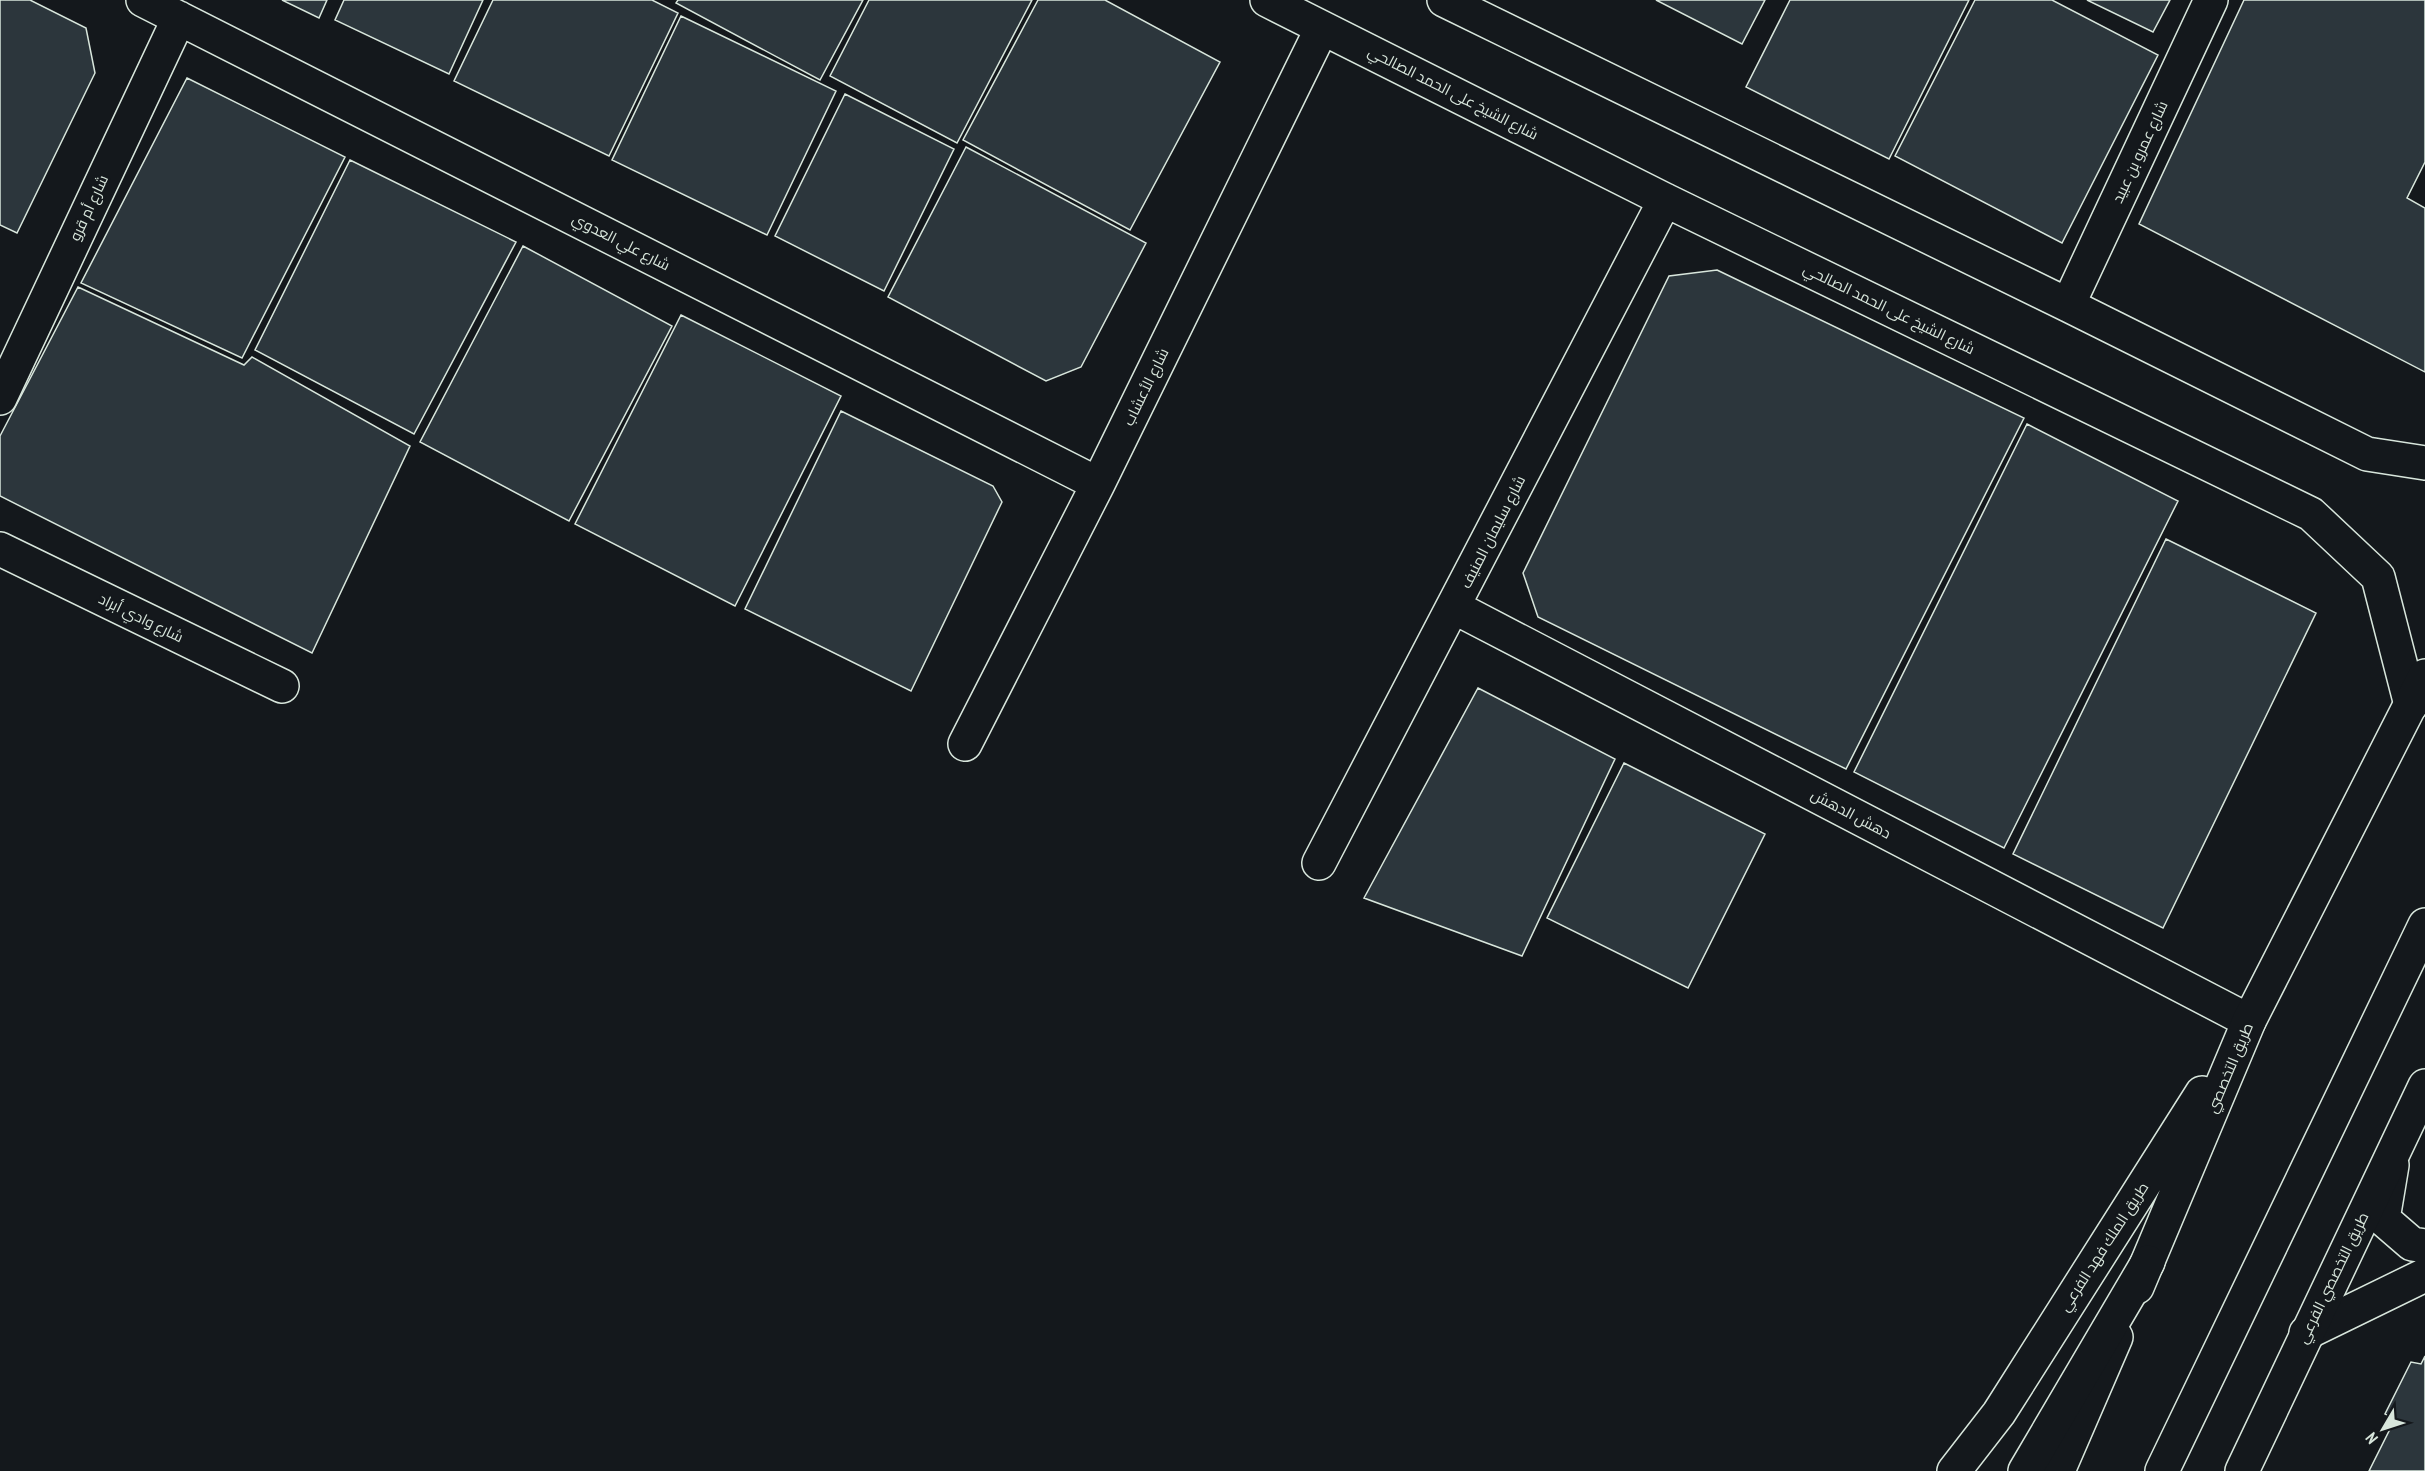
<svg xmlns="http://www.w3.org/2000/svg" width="2425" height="1471" font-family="'PT Sans Narrow',Cairo,sans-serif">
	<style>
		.building { fill: #2c363c; stroke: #d8e6dc; stroke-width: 1.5 }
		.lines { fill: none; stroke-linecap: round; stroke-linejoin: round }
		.minor-casing { stroke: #d8e6dc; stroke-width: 36 }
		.major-casing { stroke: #d8e6dc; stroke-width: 36 }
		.highway-casing { stroke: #d8e6dc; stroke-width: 36 }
		.minor { stroke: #14181c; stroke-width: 33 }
		.major { stroke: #14181c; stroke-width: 33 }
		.highway { stroke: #14181c; stroke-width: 33 }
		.labels { text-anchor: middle; stroke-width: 4.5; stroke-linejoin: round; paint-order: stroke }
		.street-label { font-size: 15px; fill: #d8e6dc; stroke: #14181c }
	</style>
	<rect width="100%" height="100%" fill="#14181c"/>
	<path class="building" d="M0,0h30l56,28 9,45 -78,160 -17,-8z
		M282,0h45l-8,18z
		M344,0h139l-34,74 -114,-54z
		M493,0h159l26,13 -69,143 -155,-75z
		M678,0h185l-43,80 -144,-77z
		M869,0h163l-75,143 -127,-67z
		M1038,0h67l115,62 -90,168 -167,-90z
		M1656,0h109l-23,44z
		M1790,0h179l-80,159 -143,-72z
		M1975,0h77l106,55 -96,188 -167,-87z
		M2087,0h83l-17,32z
		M2244,0h181v162l-18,36 18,10v164l-286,-148z
		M681,16l155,75 -69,144 -155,-75z
		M187,78l158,79 -103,201 -161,-75z
		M845,94l109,55 -70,142 -109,-55z
		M966,147l180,96 -65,124 -35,14 -158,-84z
		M350,160l166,82 -102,192 -159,-84z
		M523,246l149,80 -103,195 -149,-79z
		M1717,270l307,148 -178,351 -308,-152 -15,-44 146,-297z
		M78,287l166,78 8,-8 158,89 -98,207 -312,-157v-60z
		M681,315l160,81 -106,210 -160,-82z
		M841,411l152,75 9,16 -91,189 -166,-82z
		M2027,424l151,77 -174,347 -150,-76z
		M2166,539l150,74 -153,315 -150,-74z
		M1478,688l137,71 -93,197 -158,-58z
		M1624,763l141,71 -77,154 -141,-70z
		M2425,1356v115h-56l26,-52 -10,-5 26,-52 10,2z"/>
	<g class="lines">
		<g class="minor-casing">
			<path id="minor" d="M143,0l955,484
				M1267,0l398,200 646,314 67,63 33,128
				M1444,0l624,305 299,149 58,9
				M2068,305l143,-305
				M0,398l179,-380
				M0,549l282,137
				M1454,607l795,414
				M965,744l133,-260 224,-456
				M1319,863l346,-663
				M2392,1165l-9,54 29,25 13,2
				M2306,1333l119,-58"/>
		</g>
		<g class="major-casing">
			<path id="major" d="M2137,1287l112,-266 176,-345
				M1954,1471l45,-58 203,-320
				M2058,1471l58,-134
				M2162,1471l263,-546
				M2242,1471l183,-385"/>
		</g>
		<g class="highway-casing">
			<path id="highway" d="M2025,1471l123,-209"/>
		</g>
		<use href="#minor" class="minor"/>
		<use href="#major" class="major"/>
		<use href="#highway" class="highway"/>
	</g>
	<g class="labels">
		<g class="street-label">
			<text transform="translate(1453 93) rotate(27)" y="5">شارع الشيخ على الحمد الصالحي</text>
			<text transform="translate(2140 152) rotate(-65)" y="5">شارع عمرو بن عبيد</text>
			<text transform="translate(89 208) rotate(-65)" y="5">شارع أم قرو</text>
			<text transform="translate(621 242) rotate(27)" y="5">شارع علي العدوي</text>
			<text transform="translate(1889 309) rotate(26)" y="5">شارع الشيخ على الحمد الصالحي</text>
			<text transform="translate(1146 387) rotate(-64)" y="5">شارع الأعشاب</text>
			<text transform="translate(1493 532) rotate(-63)" y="5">شارع سليمان المنيف</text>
			<text transform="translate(141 618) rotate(26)" y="5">شارع وادي أبراد</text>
			<text transform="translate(1851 814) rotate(28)" y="5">دهش الدهش</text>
			<text transform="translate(2230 1068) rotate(-67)" y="5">طريق التخصصي</text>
			<text transform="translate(2104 1247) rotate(-57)" y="5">طريق الملك فهد الفرعي</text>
			<text transform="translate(2333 1278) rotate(-64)" y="5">طريق التخصصي الفرعي</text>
		</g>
	</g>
	<g transform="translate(2383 1429) rotate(231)" stroke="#14181c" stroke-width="4.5" paint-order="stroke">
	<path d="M0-4.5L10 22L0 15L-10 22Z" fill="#d8e6dc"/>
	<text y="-9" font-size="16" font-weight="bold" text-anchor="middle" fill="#d8e6dc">N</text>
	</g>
</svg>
